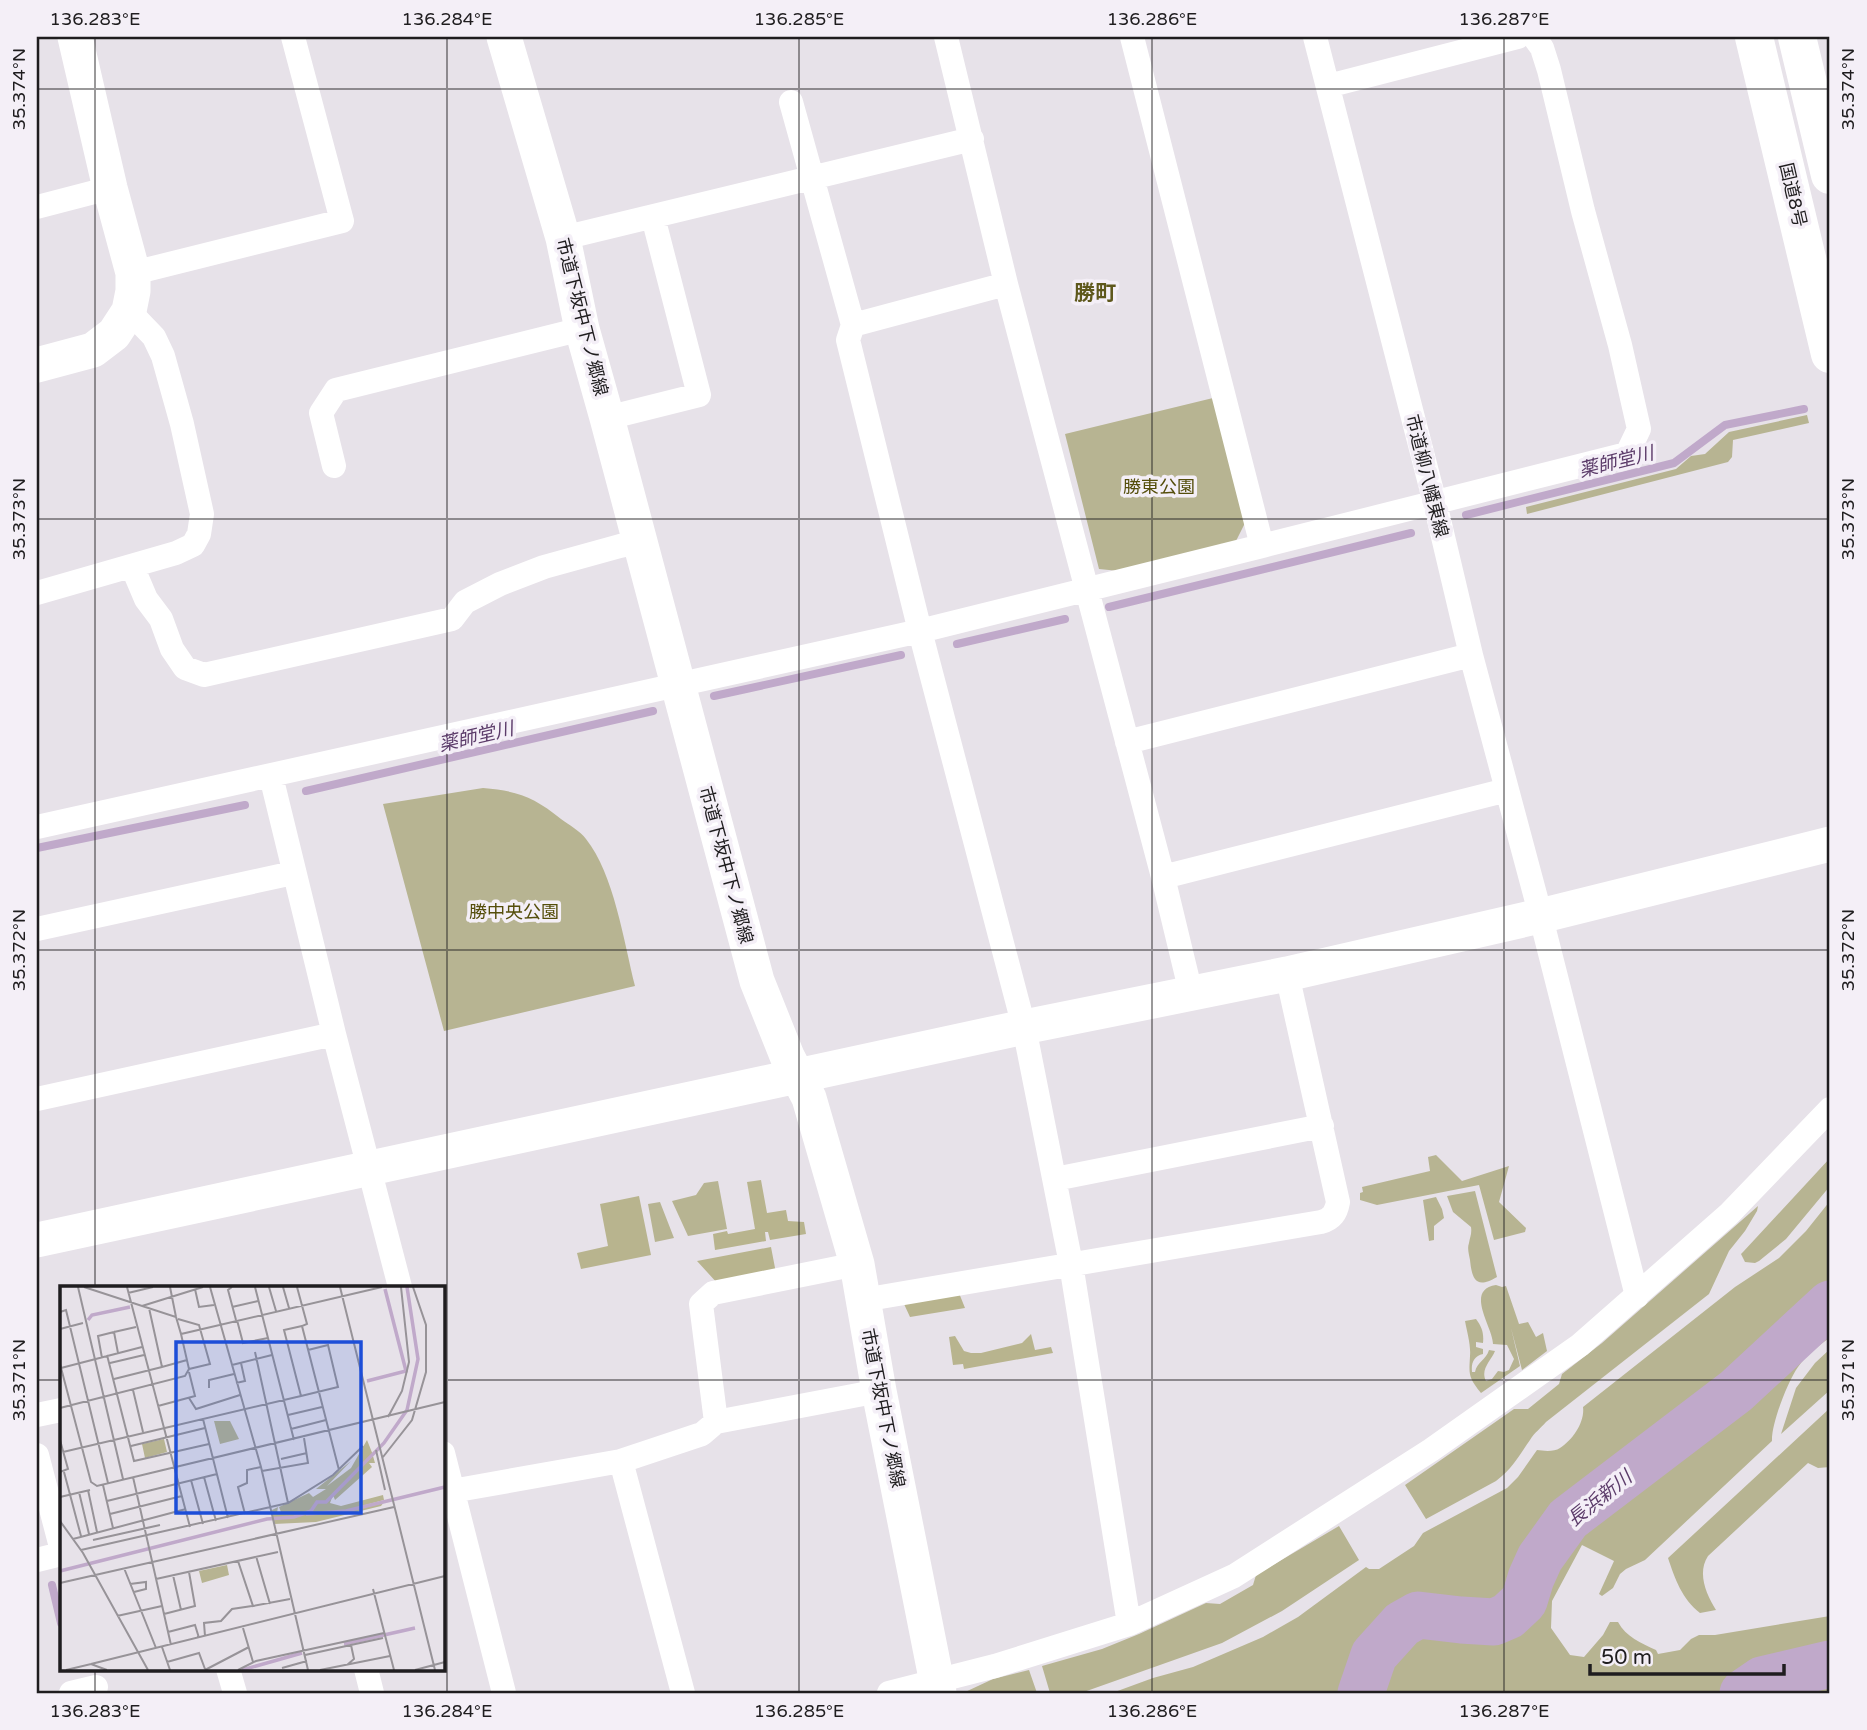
<svg xmlns="http://www.w3.org/2000/svg" width="1867" height="1730" font-family="'Varela Round','Noto Sans JP',sans-serif">
	<style>
		.green { fill: #b7b492 }
		.forest { fill: #b8b48e }
		.lines { fill: none; stroke-linecap: round; stroke-linejoin: round }
		.stream { stroke: #c0a9ca; stroke-width: 8 }
		.river { stroke: #c0a9ca; stroke-width: 47 }
		.street { stroke: #fff; stroke-width: 24 }
		.secondary { stroke: #fff; stroke-width: 35 }
		.highway { stroke: #fff; stroke-width: 38 }
		.ticks { fill: none; stroke: #1f1d1f; stroke-width: 2; stroke-opacity: 0.45 }
		.labels { text-anchor: middle; stroke-width: 7; stroke-linejoin: round; paint-order: stroke }
		.street-label { font-size: 18px; fill: #1f1d1f; stroke: #f4eff7 }
		.park-label { font-size: 18px; fill: #554e0b; stroke: #f4eff7 }
		.water-label { font-size: 19px; font-style: italic; fill: #5c3c6a; stroke: #f4eff7 }
		.quarter-label { font-size: 21px; font-weight: bold; fill: #5e581c; stroke: #f4eff7 }
		.inset-river { fill: none; stroke: #c0a9ca; stroke-width: 3.5 }
		.inset-road { fill: none; stroke: #979398; stroke-width: 2 }
		.view { fill: #1d4ed8; fill-opacity: 0.15; stroke: #1d4ed8; stroke-width: 3.5 }
		.inset-edge { fill: none; stroke: #1f1d1f; stroke-width: 3.5 }
		.neatline { fill: none; stroke: #1f1d1f; stroke-width: 2.5 }
		.ticks-label { font-size: 18px; text-anchor: middle; fill: #1f1d1f }
	</style>
	<rect width="100%" height="100%" fill="#e7e2e9"/>
	<path class="green" d="M1213,398l32,125 -10,20 -116,28 -20,-2 -34,-135z
		M1807,415l2,8 -76,17 -1,17 -4,5 -201,52 -1,-7 150,-38 15,-13 14,-2 24,-22z
		M483,788c35,3 51,9 78,31 8,6 19,12 25,20 28,35 38,103 49,147l-191,45 -61,-227z
		M1436,1155l26,26 47,-15 -10,36 27,26 -1,4 -31,8 -15,-55 -102,20 -17,-5v-7l3,-1 -1,-5 68,-16 -2,-14z
		M1830,1158v28l-44,53 -27,22 -4,2 -10,-1 -4,-8 2,-2z
		M718,1181l9,48 -39,7 -16,-35 24,-6 8,-12z
		M1475,1191l22,86c-22,13 -25,1 -27,-17 -1,-6 -3,-12 -1,-17 1,-6 3,-9 2,-16l-18,-15 -6,-16z
		M1436,1197l6,12 2,9 -10,8v14l-5,1 -6,-41z
		M1830,1201v95l-105,94 -118,92 -27,17 -5,-1c-18,12 -25,31 -43,43 -4,27 -8,70 -42,74 -17,2 -37,-3 -54,-6 -16,-3 -27,-7 -42,1l2,14 -10,7 -22,25 -7,37h-245l41,-15 40,-11 70,-30 35,-20 68,-50 3,2h10l35,-23 9,-13 84,-45 11,-11 19,-27c7,1 17,2 23,-2 13,-8 25,-26 23,-41l152,-120 44,-29 27,-27z
		M660,1202l14,36 -19,4 -7,-38z
		M1758,1206l-1,5 -12,20 -16,20 -20,43 -163,128c-5,6 -12,11 -16,18 -12,17 -16,27 -34,41l-70,38 -21,-34 109,-76h14l31,-25 3,-10 40,-31z
		M1496,1285l6,2 4,-1 13,38 9,-2 8,15 7,-4 4,18 -25,19 -11,-42 9,38 -39,27c-13,-16 -12,-19 -11,-37 1,-11 -3,-24 -5,-35l11,-2c6,8 8,14 7,24l-7,-1v5l7,2v5c-9,2 -12,9 -11,18h3c2,-10 11,-12 14,-22l6,1c-4,10 -15,18 -9,30l6,-2 6,-8 6,1 5,-2 5,-11 -7,-14 -14,-1c0,-17 -29,-54 3,-59z
		M1830,1312v25c-11,9 -24,18 -32,30 -10,14 -27,57 -26,74l-127,119 -19,9 -6,5 -7,14 -11,8 -3,-2 15,-33 -32,-16 -30,56 -1,27 19,27 14,2 19,-22 7,-13h8c8,15 23,21 38,28l2,4 22,-4 11,-11 8,-4h16l115,-19v38l-65,13 -23,7 -14,19h-363l8,-28 8,-15 18,-15 23,-13h15l33,9 16,-3 13,1 9,-4 22,-22 16,-35 28,-44 20,-13 33,-28 101,-78 56,-49z
		M1830,1349v41l-49,44 15,-46 19,-25z
		M1830,1408v59l-12,1 -10,-5 -100,93c-11,17 -2,38 8,54l-16,3c-18,-14 -25,-34 -32,-55z
		M1339,1526l20,34 -77,51 -60,32 -141,50h-31l-8,-27 60,-17 37,-15 67,-31 14,1 33,-19 3,-10z
		M1029,1670l8,23h-74l30,-14z
		M1830,1677v16h-75l17,-6z"/>
	<path class="forest" d="M761,1180l6,33 19,-3 2,11 16,1 2,12 -36,6 -2,-8h-3l1,9 -51,9 -2,-16 14,-3 1,3 27,-5 -8,-47z
		M639,1196l12,59 -70,14 -4,-16 31,-7 -8,-42z
		M771,1247l5,26 -58,11 -21,-23z
		M959,1293l6,15 -55,9 -6,-13z
		M1031,1334l4,16 16,-3 2,6 -89,16 -1,-5 -10,1 -4,-28 6,-1 9,15 7,2h10l41,-10z"/>
	<g class="lines">
		<path class="stream" d="M1466,515l208,-52 51,-38 79,-16
			M1109,607l302,-74
			M957,644l108,-25
			M714,696l187,-41
			M306,791l347,-80
			M37,848l208,-43
			M52,1585l9,38"/>
		<path class="river" d="M1361,1693l13,-38 28,-31 16,-9 43,5 33,2 14,-6 16,-15 7,-23 9,-20 28,-39 168,-128 94,-87
			M1743,1693l19,-13 68,-16"/>
		<path class="street" d="M946,37l60,247 157,593 28,116
			M1132,37l130,509 365,-92 12,-25 -19,-84 -37,-134 -34,-141 -7,-22 -8,-11
			M1315,37l120,466 36,152 65,243 101,398
			M1328,86l190,-49
			M791,102l62,223 -5,15 72,291 104,396 47,237 58,360
			M37,207l73,-19
			M563,238l409,-99
			M133,273l209,-52 -49,-184
			M853,325l153,-41
			M607,418l92,-23 -46,-178
			M334,466l-13,-53 15,-23 246,-61
			M132,566l14,33 15,20 11,30 13,19 19,7 248,-56 13,-17 35,-18 44,-17 76,-21 19,-4
			M37,593l139,-40 17,-8 6,-11 3,-20 -20,-90 -19,-68 -9,-19 -25,-26
			M1127,742l344,-87
			M271,776l63,258 66,253
			M37,827l883,-196 342,-85
			M1163,877l344,-87
			M37,929l256,-56
			M37,1099l297,-65
			M1055,1179l267,-53
			M863,1300l458,-78c11,-3 15,-9 17,-20l-51,-228
			M37,1415l24,-5
			M716,1422l163,-31
			M443,1453l61,240
			M37,1455l24,92
			M452,1491l169,-30
			M37,1560l24,-6
			M228,1669l7,24
			M366,1669l6,24
			M71,1693l25,-6
			M683,1693l-62,-232 81,-27 14,-12 -15,-118 12,-11 144,-29
			M889,1693l106,-27 134,-42 105,-48 197,-126 149,-105 149,-131 101,-105"/>
		<path class="secondary" d="M504,37l59,201 19,91 25,89 150,563 30,75 22,42 48,166 22,127 60,302
			M37,365l56,-15 21,-16 15,-23 4,-20v-18l-23,-85 -35,-151
			M37,1240l987,-213 263,-53 253,-58 290,-72"/>
		<path class="highway" d="M1754,37l76,317
			M1797,37l33,138"/>
	</g>
	<path class="ticks" d="M95,37v1250M447,37v1656M799,37v1656M1152,37v1656M1504,37v1656M37,89h1793M37,519h1793M37,950h1793M37,1380h24M443,1380h1387M95,1669v24"/>
	<g class="labels">
		<g class="street-label">
			<text transform="translate(1793 195) rotate(77)" y="6">国道8号</text>
			<text transform="translate(582 317) rotate(76)" y="6">市道下坂中下ノ郷線</text>
			<text transform="translate(1427 476) rotate(76)" y="6">市道柳八幡東線</text>
			<text transform="translate(726 865) rotate(75)" y="6">市道下坂中下ノ郷線</text>
			<text transform="translate(883 1408) rotate(79)" y="6">市道下坂中下ノ郷線</text>
		</g>
		<g class="park-label">
			<text x="1159" y="493">勝東公園</text>
			<text x="514" y="918">勝中央公園</text>
		</g>
		<g class="water-label">
			<text transform="translate(1616 461) rotate(-14)" y="7">薬師堂川</text>
			<text transform="translate(476 736) rotate(-13)" y="7">薬師堂川</text>
			<text transform="translate(1599 1498) rotate(-39)" y="7">長浜新川</text>
		</g>
		<g class="quarter-label">
			<text x="1095" y="300">勝町</text>
		</g>
	</g>
	<g transform="translate(60 1286)">
		<rect width="385" height="385" fill="#e7e2e9"/>
		<path d="M154,135h16l9,18 -19,5zM104,153l3,13 -22,6 -3,-14zM307,154l6,15 -6,7 6,-6 2,7h-6l3,4 -37,33 -2,-5 -3,8 11,3 42,-11 1,5 -37,10 37,-8 -3,4 -65,16 -42,2 -1,-5 14,-2h-14l-1,-7 6,-3 -1,6 4,-1 -2,-5 30,-14 4,4 13,-8h-10l35,-28 -24,25 24,-18zM167,279l2,10 -27,8 -3,-12z" fill="#b7b492"/>
		<path class="inset-river" d="M28,34l4,-5 38,-8M307,95l39,-10 -21,-82M246,228l40,-3 99,-24M0,285l207,-52 27,-2 17,-6 6,-9h9l58,-59 23,-33 11,-51 -11,-72M284,358l71,-16M182,384l60,-17"/>
		<path class="inset-road" d="M18,1l45,192M24,1l92,30 5,17 201,-47M67,1l63,240M110,1l6,30M150,1l51,180 47,203M172,1l-4,3 8,30M195,1l39,153M209,1l7,24M223,1l6,21M237,1l10,37 -5,2 37,144M280,1l95,383M135,3l4,18 15,-2M68,7l25,-6M82,20l61,-19M172,21l26,-6M89,22l13,59 25,-7M0,26l6,-2 42,173M118,33l21,6 11,39 -21,5M177,34l6,23 25,-5M242,40l-18,4 17,66 37,-9 -10,-42 -20,5M0,43l23,-6M54,46l22,-5M195,66l33,151M47,69l27,106 75,-17M42,72l-4,-22 16,-4 4,21M50,77l34,-8M0,78l31,118 6,4 348,-84M172,79l40,-10M1,82l81,-21M54,93l48,-12M176,97l9,-2 -4,-18M149,102v-8l25,-6M73,104l10,42M129,112l7,11 44,-14M98,120l37,-10 -6,-24M0,122l125,-32 4,-7 -8,-35M228,129l34,-8M328,131l14,-26 7,-29 -8,-75M143,133l25,99M231,143l35,-9M0,154l8,29 -8,3M71,160l74,-18M316,164l9,40M3,166l238,-56M323,171l29,-37 14,-48v-47l-13,-38M221,173l26,-6M202,185l46,-8 -4,-25M4,186l17,64M73,191l38,168M144,191l12,44M131,194l12,44M43,199l10,43M28,204l9,42M19,206l10,42M0,211l30,-7M47,215l110,-27M50,228l72,-18M185,228l-7,-27 9,-4v-13l14,-3M0,235l23,32 65,117M13,253l113,-30M33,254l67,-15M21,264l207,-47 45,-28 30,-29M196,270l14,48M178,275l15,45 37,-7M64,282l32,80M113,289l8,35M96,293l122,-27M0,297l334,-76M70,298l16,-2v7l-12,3M313,303l21,81M104,328l31,-8 -6,-34M57,330l45,-10M183,342l10,34M108,346l27,-7 4,13M145,350l-1,-13 17,-2 11,-12 20,-3M102,361l8,23M245,369l78,-17M107,376l32,-9 6,16M31,378l354,-88M287,379l7,-6 -3,-14M222,382l25,-7M6,384l25,-6 16,6M145,384l44,-23M178,384l18,-9 128,-28M260,384l70,-14M355,384l30,-8"/>
		<path class="view" d="M116,56h185v171h-185z"/>
		<rect width="385" height="385" class="inset-edge"/>
	</g>
	<rect width="1867" height="1730" fill="none" stroke="#f4eff7" stroke-width="77"/>
	<path d="M1590 1664v10h194v-10" fill="none" stroke="#1f1d1f" stroke-width="3.5"/>
	<text x="1601" y="1664" font-size="21" fill="#1f1d1f" stroke="#f4eff7" stroke-width="5" paint-order="stroke">50 m</text>
	<rect x="38" y="38" width="1790" height="1654" class="neatline"/>
	<g class="ticks-label">
		<text x="95" y="25">136.283°E</text>
		<text x="447" y="25">136.284°E</text>
		<text x="799" y="25">136.285°E</text>
		<text x="1152" y="25">136.286°E</text>
		<text x="1504" y="25">136.287°E</text>
		<text transform="translate(19 89) rotate(-90)" y="6">35.374°N</text>
		<text transform="translate(1848 89) rotate(-90)" y="6">35.374°N</text>
		<text transform="translate(19 519) rotate(-90)" y="6">35.373°N</text>
		<text transform="translate(1848 519) rotate(-90)" y="6">35.373°N</text>
		<text transform="translate(19 950) rotate(-90)" y="6">35.372°N</text>
		<text transform="translate(1848 950) rotate(-90)" y="6">35.372°N</text>
		<text transform="translate(19 1380) rotate(-90)" y="6">35.371°N</text>
		<text transform="translate(1848 1380) rotate(-90)" y="6">35.371°N</text>
		<text x="95" y="1717">136.283°E</text>
		<text x="447" y="1717">136.284°E</text>
		<text x="799" y="1717">136.285°E</text>
		<text x="1152" y="1717">136.286°E</text>
		<text x="1504" y="1717">136.287°E</text>
	</g>
</svg>
